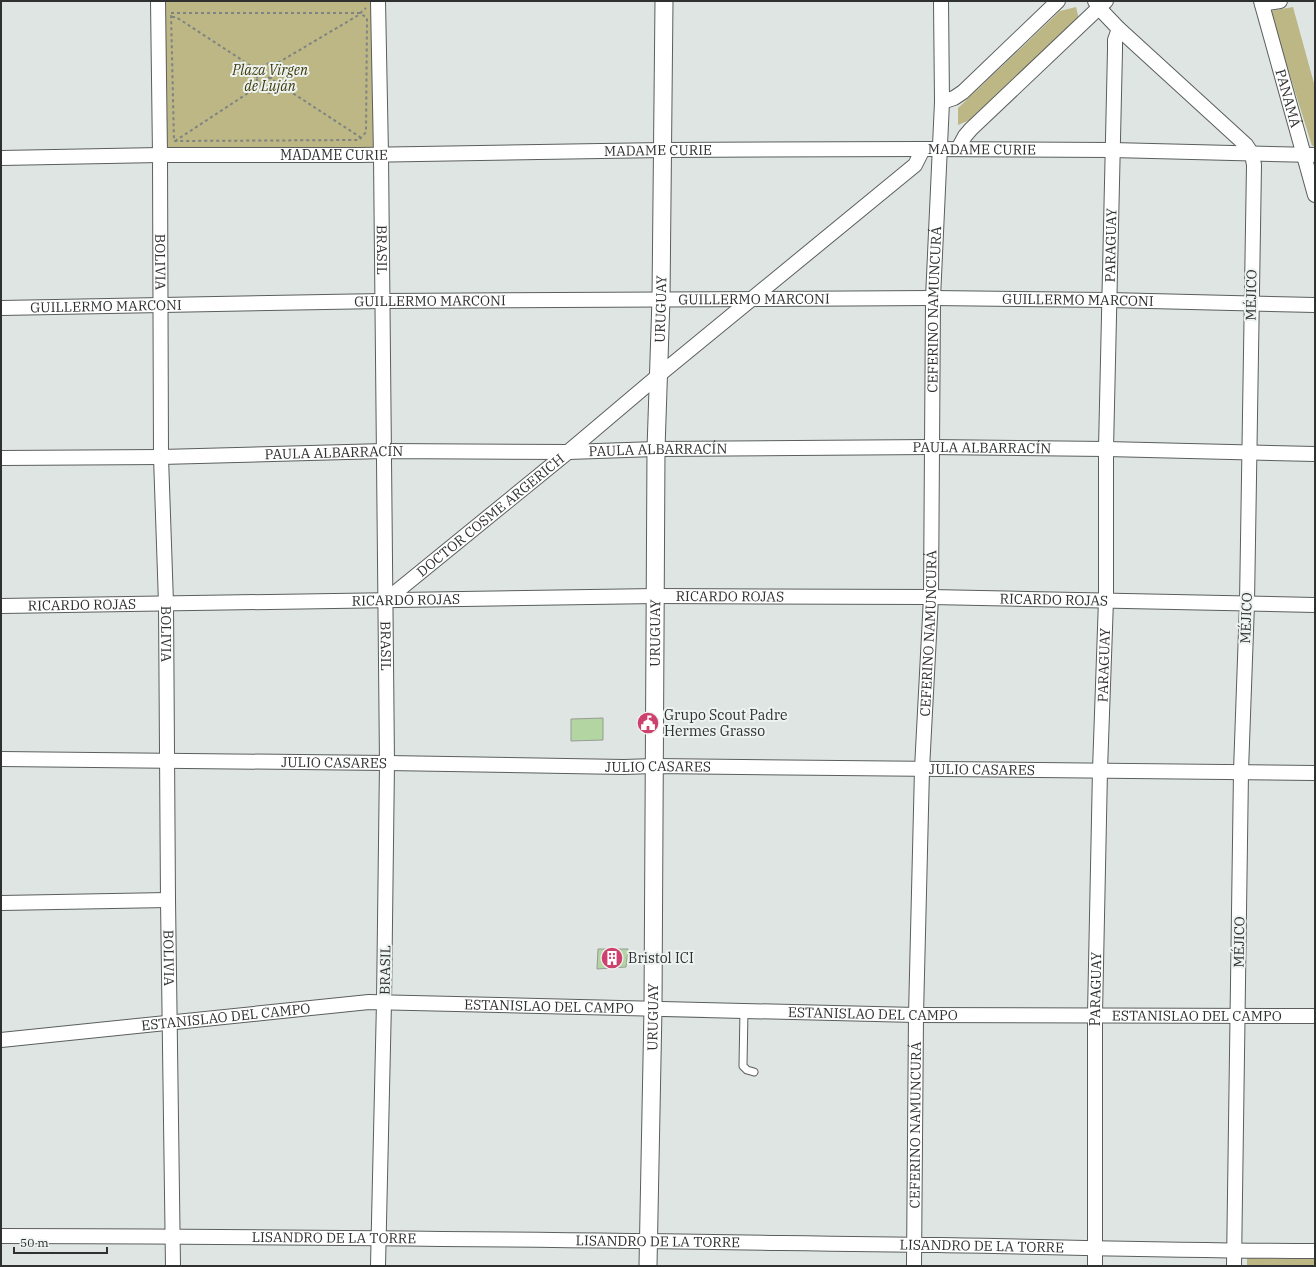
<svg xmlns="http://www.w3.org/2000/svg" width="1316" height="1267" font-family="'IBM Plex Serif',serif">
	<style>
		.green { fill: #bcb784 }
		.building { fill: #b3d5a2; stroke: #989b97 }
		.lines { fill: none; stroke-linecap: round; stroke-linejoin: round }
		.service-casing { stroke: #5a5f5d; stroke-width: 9 }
		.minor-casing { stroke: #5a5f5d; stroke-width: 16 }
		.tertiary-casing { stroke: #5a5f5d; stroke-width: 19 }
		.path { stroke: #808382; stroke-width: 2; stroke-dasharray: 3 3; stroke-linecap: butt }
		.service { stroke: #fff; stroke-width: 7 }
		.minor { stroke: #fff; stroke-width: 14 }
		.tertiary { stroke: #fff; stroke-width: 17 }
		.labels { text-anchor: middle; stroke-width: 4; stroke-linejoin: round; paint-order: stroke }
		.park-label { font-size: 14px; font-style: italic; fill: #403b0b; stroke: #edf3f0 }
		.street-label { font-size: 14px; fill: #2f3130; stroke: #edf3f0 }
		.poi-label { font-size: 14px; fill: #2f3130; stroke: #edf3f0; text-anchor: start }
	</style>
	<rect width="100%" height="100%" fill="#dfe5e3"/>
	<path class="green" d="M158,1h220l3,154h-221z
		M1076,7l3,12 -102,98 -19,8v-17l102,-97z
		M1293,7l22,80v59h-3l-42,-135z
		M1247,1258l68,1v7h-68z"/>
	<path class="building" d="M603,718v22l-32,1v-22z
		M598,949h30l-2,18 -29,2z"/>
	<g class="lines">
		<g class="service-casing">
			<path id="service" d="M744,1010l-1,56 4,4 7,2"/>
		</g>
		<g class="minor-casing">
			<g id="minor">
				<path id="s1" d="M158,1l2,154 1,302 5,146 2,297 5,366"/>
				<path id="s2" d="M378,1l3,154 6,608 -3,239 -6,264"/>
				<path id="s3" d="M1261,1l54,194"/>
				<path d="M1262,4l18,-3"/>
				<path d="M1119,29l127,116 6,9 2,11 -7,438 -6,168 -7,495"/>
				<path d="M942,102l12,-4 9,-6 95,-91"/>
				<path d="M958,149l7,-13 6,-7 135,-128"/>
				<path id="s4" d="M1,158l159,-3h199l304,-5 260,-1 189,1 203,5"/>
				<path id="s5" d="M1,308l381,-7 551,-3 176,2 206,5"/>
				<path id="s6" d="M1,458l160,-1 223,-6 184,1 88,-3 275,-2 175,2 209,5"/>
				<path id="s7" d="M385,601l183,-149 91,-77 256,-210 8,-16"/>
				<path id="s8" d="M1,606l655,-10 275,1 384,8"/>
				<path id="s9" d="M1,759l386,4 237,4 30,-1 661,7"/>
				<path d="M1,903l167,-3"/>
				<path id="s10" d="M1,1040l368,-38 547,13 399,1"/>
				<path id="s11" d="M1,1236c313,0 625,5 938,9 125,2 251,6 376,6"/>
				<path id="s12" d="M914,1266l2,-251 6,-246 9,-172 2,-299 9,-196 -1,-101"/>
				<path id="s13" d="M1095,1266v-252l5,-244 6,-170v-151l9,-399v-10l4,-11 -20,-21 -4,-7"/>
			</g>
		</g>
		<g class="tertiary-casing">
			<g id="tertiary">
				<path id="s14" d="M648,1266l5,-258 3,-559 5,-150 3,-298"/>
			</g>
		</g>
		<path class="path" d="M171,13h189l7,5 -1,114 -7,8 -185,1z
			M172,17h4l184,120 -1,2
			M257 78a15 15 0 1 1 30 0a15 15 0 1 1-30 0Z
			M175,141l96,-63 5,-14 81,-48 9,-8"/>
		<use href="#service" class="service"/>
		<use href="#minor" class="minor"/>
		<use href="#tertiary" class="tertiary"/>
	</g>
	<defs>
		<g id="civic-disc" transform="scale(1.15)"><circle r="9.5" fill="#ce406d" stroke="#edf3f0"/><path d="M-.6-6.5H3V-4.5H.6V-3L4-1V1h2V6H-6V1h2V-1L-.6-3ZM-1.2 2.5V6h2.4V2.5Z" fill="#fff"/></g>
		<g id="building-disc" transform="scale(1.15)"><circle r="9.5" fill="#ce406d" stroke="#edf3f0"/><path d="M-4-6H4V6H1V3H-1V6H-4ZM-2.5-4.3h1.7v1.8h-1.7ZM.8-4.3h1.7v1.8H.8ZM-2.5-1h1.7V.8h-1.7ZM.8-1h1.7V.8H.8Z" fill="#fff"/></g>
	</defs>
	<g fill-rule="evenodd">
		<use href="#civic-disc" x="648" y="723"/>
		<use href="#building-disc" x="612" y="958"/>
	</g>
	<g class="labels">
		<g class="park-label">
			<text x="270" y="75">Plaza Virgen<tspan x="270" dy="16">de Luján</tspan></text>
		</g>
		<g class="street-label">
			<text dy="5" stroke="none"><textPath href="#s3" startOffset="101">PANAMÁ</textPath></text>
			<text dy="5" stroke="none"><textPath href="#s4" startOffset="981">MADAME CURIE</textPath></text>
			<text dy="5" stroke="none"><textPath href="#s4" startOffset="657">MADAME CURIE</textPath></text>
			<text dy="5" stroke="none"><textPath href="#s4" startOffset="333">MADAME CURIE</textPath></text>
			<text dy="5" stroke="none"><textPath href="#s13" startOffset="1021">PARAGUAY</textPath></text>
			<text dy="5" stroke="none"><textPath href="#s2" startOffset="249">BRASIL</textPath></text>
			<text dy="5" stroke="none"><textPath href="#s1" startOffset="261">BOLIVIA</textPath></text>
			<text transform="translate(1251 295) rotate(-89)" y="5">MÉJICO</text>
			<text dy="5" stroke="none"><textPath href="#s5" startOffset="753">GUILLERMO MARCONI</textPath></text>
			<text dy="5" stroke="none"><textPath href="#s5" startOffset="1077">GUILLERMO MARCONI</textPath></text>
			<text dy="5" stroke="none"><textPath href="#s5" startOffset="429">GUILLERMO MARCONI</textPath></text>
			<text dy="5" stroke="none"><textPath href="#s5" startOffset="105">GUILLERMO MARCONI</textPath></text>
			<text dy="5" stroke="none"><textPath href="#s14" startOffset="957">URUGUAY</textPath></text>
			<text dy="5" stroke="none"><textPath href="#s12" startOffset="957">CEFERINO NAMUNCURÁ</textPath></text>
			<text dy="5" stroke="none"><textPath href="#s6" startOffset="981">PAULA ALBARRACÍN</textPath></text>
			<text dy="5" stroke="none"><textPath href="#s6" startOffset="657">PAULA ALBARRACÍN</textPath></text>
			<text dy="5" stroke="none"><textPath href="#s6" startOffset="333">PAULA ALBARRACÍN</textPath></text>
			<text dy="5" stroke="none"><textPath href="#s7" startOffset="136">DOCTOR COSME ARGERICH</textPath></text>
			<text dy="5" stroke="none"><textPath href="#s8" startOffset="729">RICARDO ROJAS</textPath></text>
			<text dy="5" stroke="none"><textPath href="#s8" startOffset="1053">RICARDO ROJAS</textPath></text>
			<text dy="5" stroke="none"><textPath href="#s8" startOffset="405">RICARDO ROJAS</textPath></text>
			<text dy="5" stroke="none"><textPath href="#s8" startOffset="81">RICARDO ROJAS</textPath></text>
			<text transform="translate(1246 618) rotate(-88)" y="5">MÉJICO</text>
			<text dy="5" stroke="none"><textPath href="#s1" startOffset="633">BOLIVIA</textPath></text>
			<text dy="5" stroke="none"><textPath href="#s14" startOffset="633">URUGUAY</textPath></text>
			<text dy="5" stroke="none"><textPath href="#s12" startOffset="633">CEFERINO NAMUNCURÁ</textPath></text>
			<text dy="5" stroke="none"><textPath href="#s2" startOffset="645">BRASIL</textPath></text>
			<text dy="5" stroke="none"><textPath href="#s13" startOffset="601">PARAGUAY</textPath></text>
			<text dy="5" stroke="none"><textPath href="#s9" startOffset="333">JULIO CASARES</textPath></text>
			<text dy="5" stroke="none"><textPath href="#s9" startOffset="657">JULIO CASARES</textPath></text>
			<text dy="5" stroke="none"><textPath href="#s9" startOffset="981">JULIO CASARES</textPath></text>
			<text transform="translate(1239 942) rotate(-89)" y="5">MÉJICO</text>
			<text dy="5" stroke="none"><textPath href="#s1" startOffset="957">BOLIVIA</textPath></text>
			<text transform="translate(385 970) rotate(-89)" y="5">BRASIL</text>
			<text dy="5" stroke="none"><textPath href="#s13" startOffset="277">PARAGUAY</textPath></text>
			<text dy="5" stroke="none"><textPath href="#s10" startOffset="550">ESTANISLAO DEL CAMPO</textPath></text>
			<text dy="5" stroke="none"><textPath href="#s10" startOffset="874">ESTANISLAO DEL CAMPO</textPath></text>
			<text dy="5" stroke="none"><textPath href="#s10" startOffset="1198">ESTANISLAO DEL CAMPO</textPath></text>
			<text dy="5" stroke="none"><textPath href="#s10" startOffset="226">ESTANISLAO DEL CAMPO</textPath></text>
			<text dy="5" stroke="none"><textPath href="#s14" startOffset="249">URUGUAY</textPath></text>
			<text dy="5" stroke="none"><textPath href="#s12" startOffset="141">CEFERINO NAMUNCURÁ</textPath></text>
			<text dy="5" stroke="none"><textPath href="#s11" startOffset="333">LISANDRO DE LA TORRE</textPath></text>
			<text dy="5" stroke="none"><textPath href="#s11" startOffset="657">LISANDRO DE LA TORRE</textPath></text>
			<text dy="5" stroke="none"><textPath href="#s11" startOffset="981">LISANDRO DE LA TORRE</textPath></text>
		</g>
		<g class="poi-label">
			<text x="664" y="720">Grupo Scout Padre<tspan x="664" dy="16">Hermes Grasso</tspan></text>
			<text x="628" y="963">Bristol ICI</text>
		</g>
	</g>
	<rect width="1316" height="1267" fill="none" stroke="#2f3130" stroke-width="4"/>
	<path d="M14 1247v6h93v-6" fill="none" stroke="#2f3130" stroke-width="2"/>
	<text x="20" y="1247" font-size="12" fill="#2f3130" stroke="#edf3f0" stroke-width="3" paint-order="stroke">50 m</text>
</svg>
